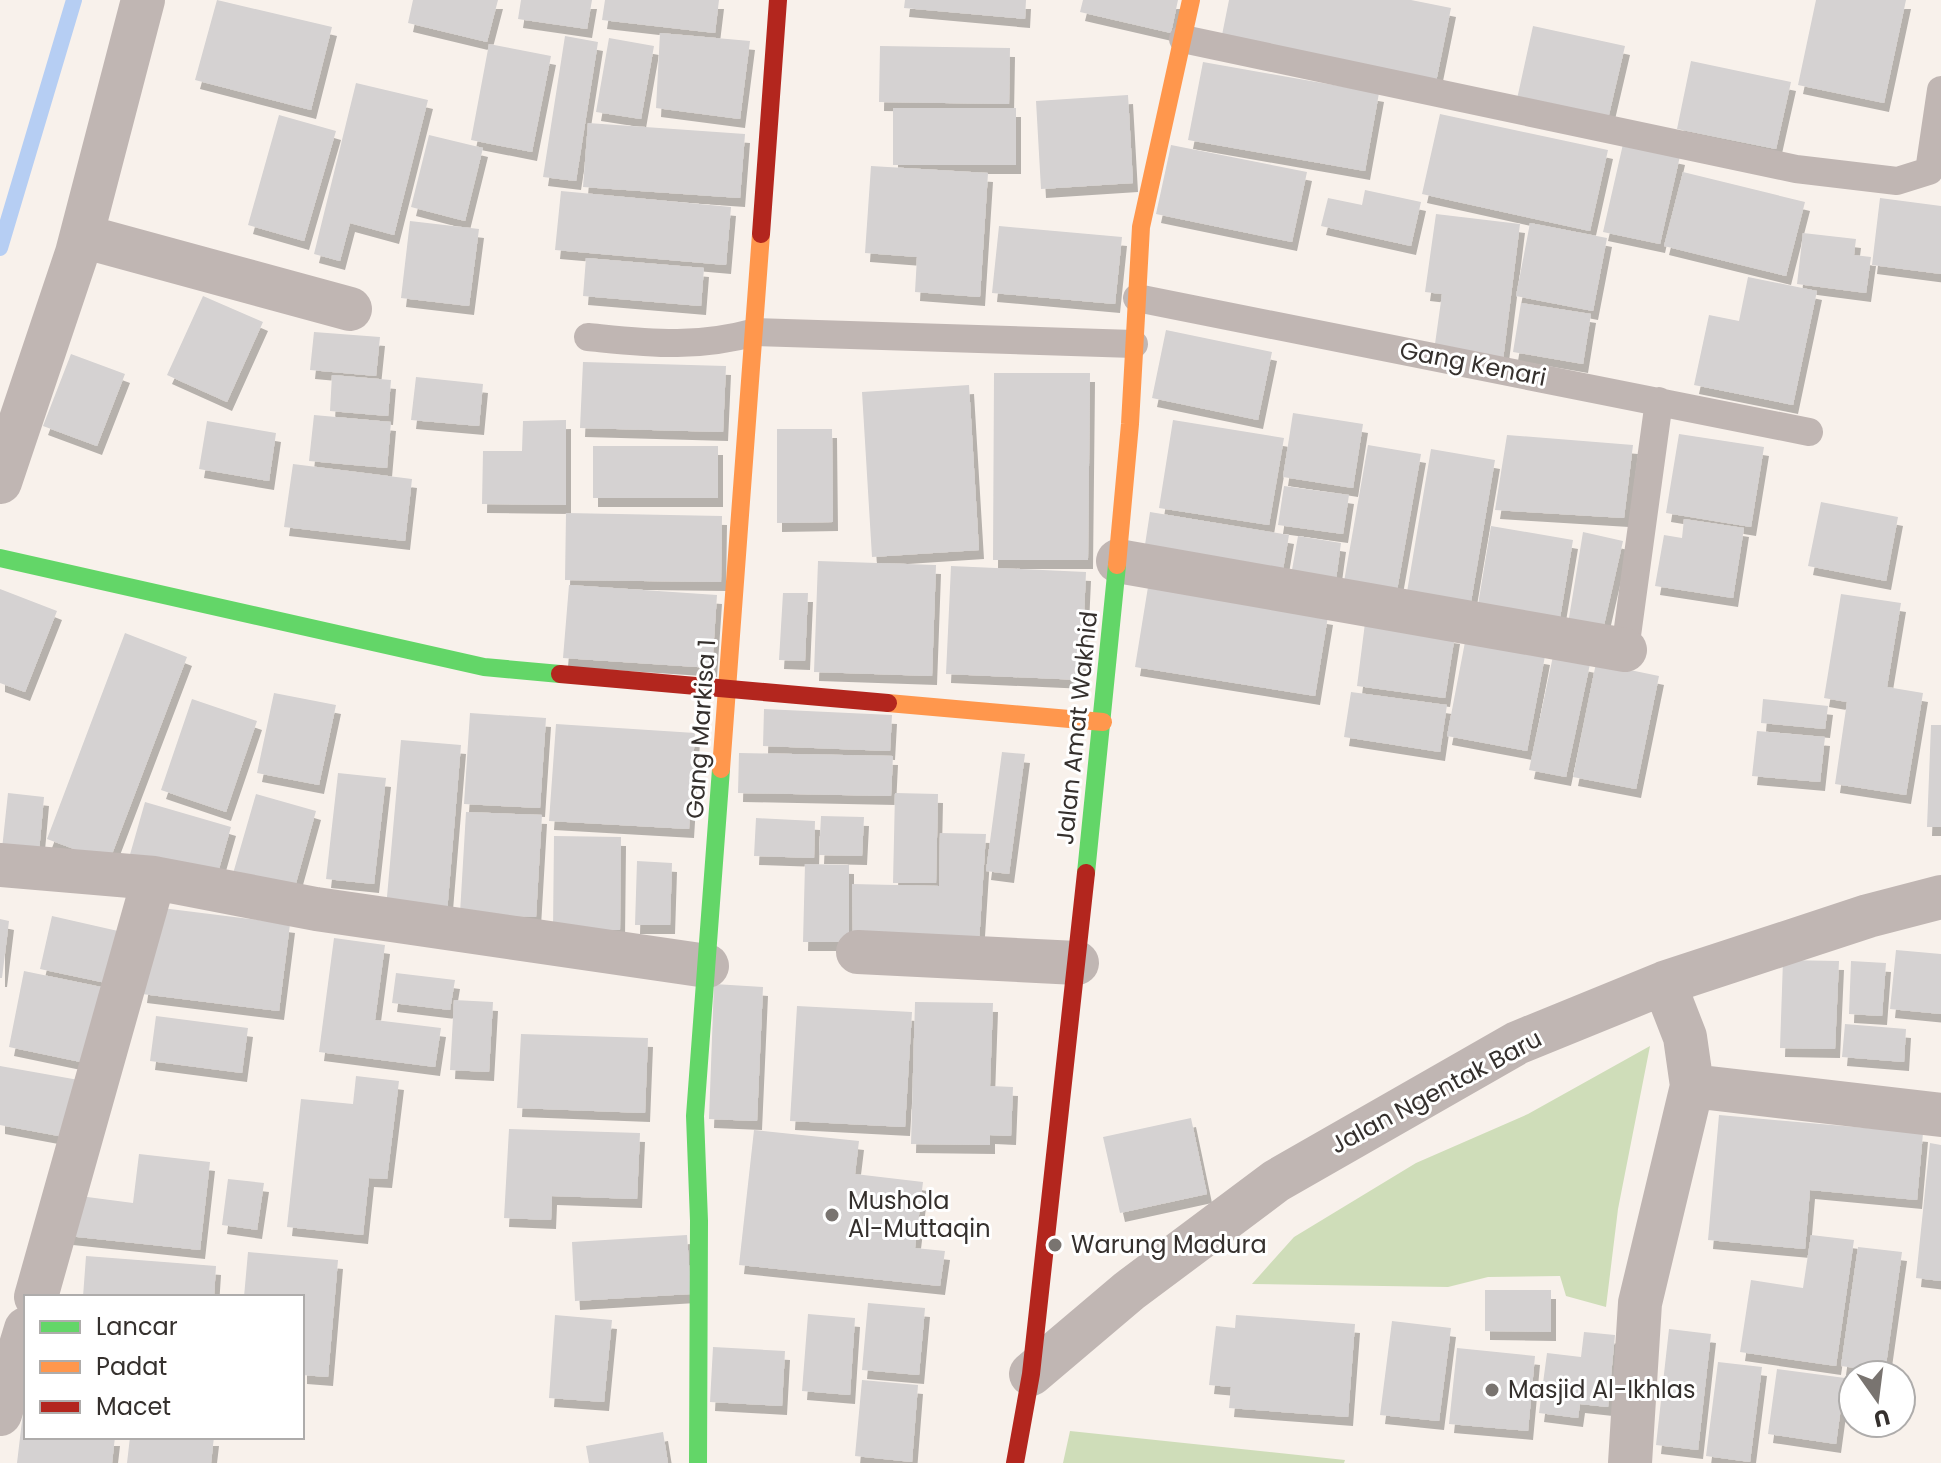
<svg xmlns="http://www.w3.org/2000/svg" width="1941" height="1463" font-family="Poppins,sans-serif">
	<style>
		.green { fill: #cfddb9 }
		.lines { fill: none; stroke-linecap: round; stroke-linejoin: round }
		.stream { stroke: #b6cef3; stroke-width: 16 }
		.building { fill: #d5d2d2; filter: url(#shadow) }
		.lane { stroke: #c0b6b3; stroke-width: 28 }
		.street { stroke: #c0b6b3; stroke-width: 44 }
		.fast { stroke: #63d668; stroke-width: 18 }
		.slow { stroke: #ff974d; stroke-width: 18 }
		.jam { stroke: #b3261e; stroke-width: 18 }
		.poi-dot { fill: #797470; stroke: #fff; stroke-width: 3 }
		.labels { text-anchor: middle; stroke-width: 6; stroke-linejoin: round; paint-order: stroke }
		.street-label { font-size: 24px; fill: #35302d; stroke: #fff }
		.poi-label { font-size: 24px; fill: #35302d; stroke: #fff; text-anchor: start }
	</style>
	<defs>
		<filter id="shadow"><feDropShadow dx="5" dy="9" stdDeviation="0" flood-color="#0004"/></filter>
	</defs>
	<rect width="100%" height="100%" fill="#f8f1eb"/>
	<path class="green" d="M1650,1046l-32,163 -12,98 -40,-11 -6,-20 -72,1 -40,10 -196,-3 42,-47 122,-74 112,-49z
		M1070,1431l275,29 -1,3h-281z"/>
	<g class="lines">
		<path class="stream" d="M0,248l74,-248"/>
	</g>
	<path class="building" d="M217,0l115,27 -21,83 -116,-30z
		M413,0h85l-11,42 -79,-19z
		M521,0h71l-5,29 -69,-10z
		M605,0h114l-4,33 -113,-13z
		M905,0h121l-1,19 -121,-11z
		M1083,0h95l-7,33 -91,-21z
		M1229,0h182l40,8 -15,74 -215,-42z
		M1816,0h90l-22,103 -86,-18z
		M1533,26l92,20 -17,73 -91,-20z
		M660,33l90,8 -10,78 -84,-11z
		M565,36l33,6 -22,139 -33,-4z
		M609,38l45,8 -13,73 -45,-7z
		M489,44l62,12 -19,96 -61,-12z
		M880,46l130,2 -1,56 -130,-2z
		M1691,61l100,21 -15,67 -99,-20z
		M1203,62l176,31 -14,78 -177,-31z
		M356,83l72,17 -34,135 -44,-12 -10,38 -26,-7z
		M1128,95l5,88 -92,6 -5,-88z
		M893,108h123v57h-123z
		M1440,114l168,36 -18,81 -168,-37z
		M279,115l57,16 -32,110 -56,-16z
		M588,123l157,11 -5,64 -157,-11z
		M429,135l54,13 -18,73 -54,-14z
		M1623,144l57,12 -20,88 -57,-12z
		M1171,145l136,27 -15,70 -136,-28z
		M871,166l117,7 -8,124 -65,-5 2,-35 -52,-4z
		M1683,172l122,30 -19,74 -122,-30z
		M1365,190l56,12 -10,44 -90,-20 7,-28 34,7z
		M561,191l170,16 -5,58 -171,-15z
		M1880,198l61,8v68l-69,-9z
		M1436,214l84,10 -17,136 -69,-9 8,-57 -17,-2z
		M410,221l69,8 -10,77 -68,-8z
		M1530,223l77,15 -14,73 -77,-15z
		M999,226l123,11 -7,67 -123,-11z
		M1803,233l53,6 -2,16 17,2 -5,36 -69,-9z
		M586,258l118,10 -3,38 -118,-10z
		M1748,277l69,14 -24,114 -99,-20 15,-70 30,6z
		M203,296l60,26 -36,80 -60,-27z
		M1521,303l70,11 -8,50 -70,-12z
		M1166,330l106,22 -14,68 -106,-22z
		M314,332l66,5 -4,39 -66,-6z
		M71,354l54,20 -28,72 -54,-20z
		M583,362l143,4 -3,66 -143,-4z
		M994,373h96l-2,187h-95z
		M332,375l59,5 -3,36 -58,-5z
		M416,377l67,7 -4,42 -68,-6z
		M969,385l10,165 -107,7 -10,-165z
		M1293,413l70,11 -10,64 -70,-11z
		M314,415l77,7 -4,46 -78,-7z
		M566,420v85l-84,-1 1,-53h39l1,-30z
		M1173,420l111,18 -15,87 -110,-17z
		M207,421l69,12 -7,48 -70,-12z
		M777,429h55l1,93 -56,1z
		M1679,434l85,13 -13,80 -85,-14z
		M1507,435l126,10 -9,73 -129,-8z
		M1368,445l53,9 -26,148 -53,-9z
		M593,446h125v52h-125z
		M1431,449l64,11 -25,148 -64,-10z
		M293,464l119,15 -7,62 -121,-14z
		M1284,486l65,9 -6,39 -65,-9z
		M1821,502l77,15 -12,64 -78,-15z
		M1150,512l139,23 -8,46 -138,-23z
		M566,513l156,3 -1,66 -156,-2z
		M1684,519l60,9 -11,70 -78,-12 9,-51 18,3z
		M1491,526l82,14 -15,90 -82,-13z
		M1583,532l40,9 -21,93 -35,-4z
		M1298,536l43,7 -6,44 -45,-6z
		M818,561l118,4 -4,111 -118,-4z
		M951,566l135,6 -5,108 -135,-6z
		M569,585l148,10 -5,73 -149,-10z
		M1148,587l180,29 -13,80 -180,-29z
		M0,589l57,22 -32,81 -25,-9z
		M783,593h25l-3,68 -26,-1z
		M1841,594l60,9 -14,84 36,6 -17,102 -71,-11 12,-82 -23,-4z
		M1365,623l90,12 -10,63 -88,-12z
		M125,633l62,24 -78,205 -62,-23z
		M1465,642l80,14 -18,95 -80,-15z
		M1553,656l37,8 -24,113 -37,-7z
		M1596,663l63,13 -23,113 -63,-12z
		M1351,692l96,13 -7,47 -96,-15z
		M274,693l62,12 -17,80 -62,-12z
		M192,699l65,22 -31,91 -65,-22z
		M1763,699l65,7 -3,23 -64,-6z
		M764,709l128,6 -2,36 -127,-5z
		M470,713l76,5 -6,90 -76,-4z
		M556,724l139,9 -6,96 -140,-8z
		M1931,725h10v102h-14z
		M1757,731l68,6 -5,45 -68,-6z
		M401,740l60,5 -14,168 -61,-5z
		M1002,752l23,2 -16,120 -23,-3z
		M739,753l154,3 -2,40 -153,-3z
		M338,773l48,5 -12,106 -48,-5z
		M8,793l36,4 -5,55 -37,-3z
		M895,793l43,1 -2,89h-43z
		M256,794l60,17 -23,83 -61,-17z
		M145,802l86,25 -16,56 -86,-25z
		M466,812l76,3 -6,102 -76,-4z
		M821,816l43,1 -2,39 -43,-1z
		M756,818l59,3 -1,37 -60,-2z
		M940,833l46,1 -7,109 -126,1 -1,-60 87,2z
		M554,836l67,1 -1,93h-67z
		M637,861l35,2 -2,62h-35z
		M805,864l44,1v77h-46z
		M154,907l136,17 -11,87 -137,-17z
		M52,916l66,15 -12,52 -66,-14z
		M0,919l9,2 -7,57h-2z
		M334,938l51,7 -10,75 66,8 -6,39 -116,-15z
		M1896,950l45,4v60l-51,-5z
		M1783,960l56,1 -4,88 -55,-1z
		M1851,961l35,2 -4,53 -33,-2z
		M24,971l87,18 -16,76 -86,-18z
		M396,973l59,7 -5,30 -58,-7z
		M714,984l49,3 -6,134 -48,-2z
		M454,1000l39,2 -4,70 -39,-2z
		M915,1002l78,1 -3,83 23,1 -2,49 -21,-1v10l-79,-1z
		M797,1006l115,6 -7,115 -115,-6z
		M156,1016l92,12 -6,45 -92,-12z
		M1845,1024l61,5 -2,33 -62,-5z
		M521,1034l127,4 -3,75 -128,-5z
		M0,1066l90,16 -10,58 -80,-15z
		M356,1076l43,5 -12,98 -18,-1 -6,57 -76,-8 14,-128 52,5z
		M1719,1115l204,18 -6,67 -107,-10 -5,59 -97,-9z
		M1191,1118l16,76 -87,19 -17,-76z
		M509,1129l131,4 -3,66 -85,-3 -1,24 -47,-2z
		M754,1130l105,11 -4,33 68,8 -8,66 30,3 -5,35 -201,-21z
		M1930,1143l11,2v136l-25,-3z
		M139,1154l71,8 -10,88 -132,-14 4,-41 61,8z
		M228,1179l36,4 -7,47 -35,-5z
		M687,1235l4,59 -116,7 -3,-59z
		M1811,1235l43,5 -18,126 -96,-14 11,-72 52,8z
		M1858,1247l44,5 -17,120 -44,-6z
		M248,1252l90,8 -10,117 -26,-2v-78h-58z
		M86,1256l130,10 -2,31h-131z
		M1485,1290h66v42l-66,-1z
		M868,1303l57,5 -6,67 -57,-5z
		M808,1314l47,4 -5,77 -48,-4z
		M555,1315l57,5 -8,82 -55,-4z
		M1236,1315l119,9 -7,93 -119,-9 2,-21 -22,-2 7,-59 19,2z
		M1392,1321l59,7 -12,93 -59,-6z
		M1669,1329l42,5 -13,116 -42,-5z
		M1584,1332l31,3 -7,72 -28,-3 -2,14 -39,-5 8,-60 34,4z
		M713,1347l72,4 -3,55 -72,-4z
		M1457,1348l78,8 -7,75 -79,-7z
		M1718,1362l44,5 -12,95 -44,-6z
		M1777,1369l68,9 -9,66 -68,-10z
		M862,1380l56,5 -6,77 -57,-6z
		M24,1404l2,33h89l-3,26h-95z
		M663,1432l5,31h-79l-3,-17z
		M130,1437h84l-3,26h-84z"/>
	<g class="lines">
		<path class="lane" d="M1183,39l613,130 101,12 32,-10 12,-81
			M1137,298l672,134
			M588,337c62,6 106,12 168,-5l378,12
			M1625,650l34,-249"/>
		<path class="street" d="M82,236l268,73
			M0,482l77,-229 66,-253
			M1118,561l507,89
			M0,865l154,13 162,31 391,57
			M858,952l219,11
			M1692,1086l249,29
			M36,1297l118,-419
			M1031,1374l98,-83 147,-110 241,-138 147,-60 204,-67 73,-19
			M0,1414l26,-85
			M1630,1463l10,-160 52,-217 -7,-49 -21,-54"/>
		<path class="fast" d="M0,558l484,109 76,7
			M1086,873l31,-308
			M698,1463l1,-242 -4,-105 26,-347"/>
		<path class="slow" d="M1117,565l13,-141 11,-197 50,-227
			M888,703l215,19
			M721,769l40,-535"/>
		<path class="jam" d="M761,234l17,-234
			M560,674l328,29
			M1015,1463l16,-89 55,-501"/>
	</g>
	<g class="poi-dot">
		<circle cx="832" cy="1215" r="8"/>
		<circle cx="1055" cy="1245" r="8"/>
		<circle cx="1492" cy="1390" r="8"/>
	</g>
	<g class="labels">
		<g class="street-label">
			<text transform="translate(1473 364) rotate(11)" y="8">Gang Kenari</text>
			<text transform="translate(1077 728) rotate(-84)" y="8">Jalan Amat Wakhid</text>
			<text transform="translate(701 729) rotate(-86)" y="8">Gang Markisa 1</text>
			<text transform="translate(1436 1092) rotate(-28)" y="8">Jalan Ngentak Baru</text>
		</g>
		<g class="poi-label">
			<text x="848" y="1209">Mushola<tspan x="848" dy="28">Al-Muttaqin</tspan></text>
			<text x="1071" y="1253">Warung Madura</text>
			<text x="1508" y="1398">Masjid Al-Ikhlas</text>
		</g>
	</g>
	<rect x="24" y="1295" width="280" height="144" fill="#ffffff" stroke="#aeacab" stroke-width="2"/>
	<rect x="40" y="1321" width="40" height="12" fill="#63d668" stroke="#aeacab" stroke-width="2"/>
	<text x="96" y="1335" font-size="24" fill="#35302d">Lancar</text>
	<rect x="40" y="1361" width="40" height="12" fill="#ff974d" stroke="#aeacab" stroke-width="2"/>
	<text x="96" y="1375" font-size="24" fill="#35302d">Padat</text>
	<rect x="40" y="1401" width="40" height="12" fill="#b3261e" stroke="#aeacab" stroke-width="2"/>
	<text x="96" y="1415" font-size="24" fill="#35302d">Macet</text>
	<g transform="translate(1877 1399) rotate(166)"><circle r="38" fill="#ffffff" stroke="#aeacab" stroke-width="2"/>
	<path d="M0-6L14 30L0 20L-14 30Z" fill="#797470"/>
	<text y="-12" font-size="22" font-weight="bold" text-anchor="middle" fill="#35302d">U</text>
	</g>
</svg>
